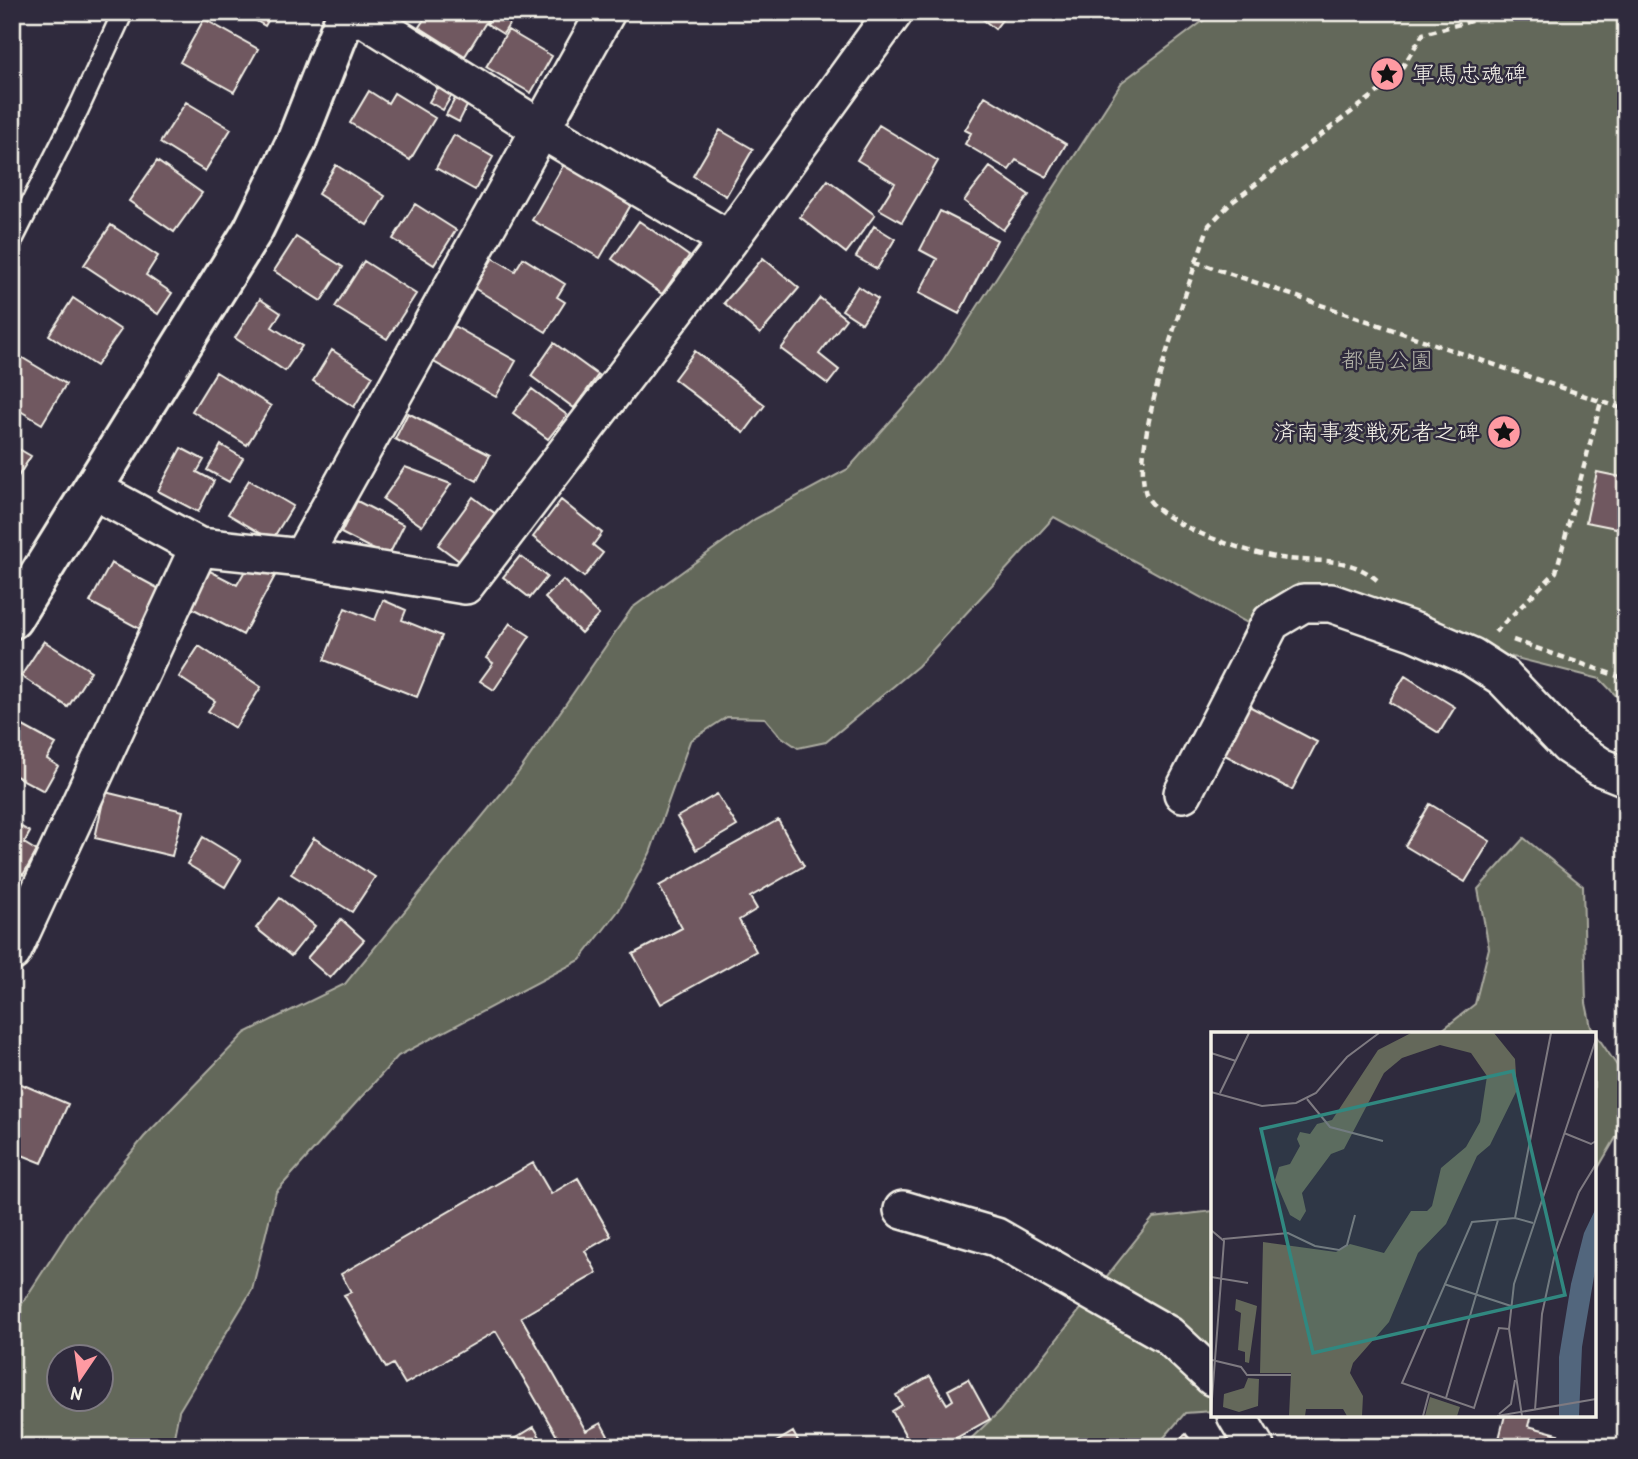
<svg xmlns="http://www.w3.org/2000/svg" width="1638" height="1459" font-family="'Patrick Hand','Klee One',sans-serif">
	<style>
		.green { fill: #64685a; stroke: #acaca1; stroke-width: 2; fill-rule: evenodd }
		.building { fill: #705960; stroke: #f4f1e8; stroke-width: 2 }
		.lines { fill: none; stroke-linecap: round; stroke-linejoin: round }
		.lane-casing { stroke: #f4f1e8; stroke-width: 24 }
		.street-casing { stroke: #f4f1e8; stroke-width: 42 }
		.secondary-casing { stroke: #f4f1e8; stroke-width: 44 }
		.path { stroke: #f4f1e8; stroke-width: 4.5; stroke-dasharray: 7 5; stroke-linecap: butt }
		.lane { stroke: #2f2a3d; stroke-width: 19 }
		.street { stroke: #2f2a3d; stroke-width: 37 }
		.secondary { stroke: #2f2a3d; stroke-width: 38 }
		.labels { text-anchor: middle; stroke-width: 5; stroke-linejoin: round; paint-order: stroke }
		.poi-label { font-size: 23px; fill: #f4f1e8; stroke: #2f2a3d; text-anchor: start }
		.park-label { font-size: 23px; fill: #b3b3a8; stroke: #2f2a3d }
		.inset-road { fill: none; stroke: #7e7a81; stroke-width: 2 }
		.view { fill: #318880; fill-opacity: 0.15; stroke: #318880; stroke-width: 3.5 }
		.inset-edge { fill: none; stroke: #f4f1e8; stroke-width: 3.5 }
	</style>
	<rect width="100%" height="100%" fill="#2f2a3d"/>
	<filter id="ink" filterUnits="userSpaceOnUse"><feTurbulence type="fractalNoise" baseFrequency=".0143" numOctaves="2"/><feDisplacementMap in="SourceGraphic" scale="14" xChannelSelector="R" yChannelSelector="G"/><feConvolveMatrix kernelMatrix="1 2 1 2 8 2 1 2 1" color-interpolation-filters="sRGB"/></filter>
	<g filter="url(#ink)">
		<path class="green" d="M1215,12h411v694l-26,-27 -124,-31 -126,-53 -99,30 -197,-108 -136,149 -92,76 -28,6 -19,-13 -14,-17 -38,-1 -37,24 -40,112 -31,57 -39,50 -182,96 -122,136 -24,98 -73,121 -7,36h-160v-128l65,-100 67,-82 101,-104 100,-49 173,-211 114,-165 123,-89 93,-50 90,-101 184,-286zM60,1358h42v42h-42z
			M1524,838l59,48 3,117 5,24 29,43 5,52 -31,53v-141h-157l38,-30 14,-56 -11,-59z
			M1213,1211v200l-28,2 -29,34h-194l38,-36 153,-193z"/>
		<path class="building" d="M241,12h32l-8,14z
			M429,12h59l3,2 -26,42 -46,-29z
			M494,12h23l-14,22 -16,-10z
			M974,12h34l-13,17z
			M204,19l54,30 -24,43 -54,-30z
			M508,30l44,26 -21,37 -45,-26z
			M439,85l14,8 -10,17 -14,-8z
			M369,91l19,12 6,-10 41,25 -25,42 -60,-37z
			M985,96l81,48 -19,33 -31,-17 -7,10 -44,-26 6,-11 -6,-3z
			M456,97l12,7 -9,18 -13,-7z
			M186,102l45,27 -26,42 -45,-28z
			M879,125l59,36 -36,61 -23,-13 16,-26 -38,-23z
			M720,130l33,19 -27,47 -33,-20z
			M454,135l39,22 -18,33 -39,-22z
			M157,161l45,32 -28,39 -45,-31z
			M564,164l68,39 -32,55 -68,-38z
			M336,165l49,31 -18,29 -49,-31z
			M990,167l39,28 -26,35 -39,-29z
			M828,180l47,35 -29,38 -46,-36z
			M415,204l41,26 -22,35 -41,-26z
			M940,211l57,29 -38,74 -40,-21 18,-34 -17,-9z
			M639,221l50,35 -27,38 -50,-35z
			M111,225l47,31 -12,19 26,18 -14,21 -74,-49z
			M874,226l21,13 -18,30 -21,-12z
			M296,237l47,30 -22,34 -47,-30z
			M493,258l22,13 8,-13 42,26 -8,13 8,5 -19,30 -72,-44z
			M763,258l36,30 -39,46 -36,-31z
			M364,261l52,33 -29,45 -52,-32z
			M858,286l20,13 -16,24 -20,-13z
			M73,298l48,32 -25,36 -47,-31z
			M820,298l26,21 -27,35 20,16 -11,14 -47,-35z
			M260,299l21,14 -9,14 30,19 -17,25 -50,-33z
			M452,325l64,36 -20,36 -64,-36z
			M554,343l44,32 -24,33 -43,-32z
			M332,350l41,26 -19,31 -41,-26z
			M695,351l70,54 -21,28 -70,-54z
			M21,357l45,27 -24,40 -30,-18v-35z
			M216,372l55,34 -24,39 -55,-34z
			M532,389l35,26 -19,24 -35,-26z
			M408,413l82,42 -13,26 -82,-42z
			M12,445l19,11 -19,30z
			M221,445l22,13 -14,24 -22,-12z
			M181,448l23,12 -7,12 17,9 -16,31 -40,-21z
			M405,467l46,17 -29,42 -39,-27z
			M1597,472l29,6v52l-40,-8z
			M249,480l44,26 -21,34 -44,-26z
			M473,497l24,18 -35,48 -24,-18z
			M561,500l41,33 -9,12 10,8 -19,24 -51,-40z
			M357,501l47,24 -16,32 -47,-24z
			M520,556l27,21 -17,21 -27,-21z
			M251,560l25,14 -33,61 -53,-28 20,-36 27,14z
			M111,563l52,28 -21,39 -52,-28z
			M563,580l36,35 -18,18 -36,-35z
			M383,600l23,10 -4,10 40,16 -25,61 -93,-37 21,-52 30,12z
			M510,623l20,13 -36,54 -14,-9 13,-18 -7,-5z
			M44,641l47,30 -23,36 -47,-31z
			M199,646l62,41 -26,41 -27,-17 7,-10 -36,-24z
			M1405,676l50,31 -16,26 -50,-31z
			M1249,706l68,36 -25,48 -69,-36z
			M12,720l44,24 -9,15 11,7 -14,25 -32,-17z
			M105,792l78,19 -11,45 -77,-18z
			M717,794l20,32 -41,24 -19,-33z
			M1430,804l60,37 -25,41 -60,-36z
			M778,820l26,46 -54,31 7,12 -18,11 17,31 -95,53 -28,-50 49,-26 -23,-42z
			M12,821l18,11 -6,11 13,8 -14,24 -11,-6z
			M203,837l38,23 -16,27 -38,-23z
			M314,838l61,39 -23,35 -61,-38z
			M280,898l35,28 -24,30 -35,-28z
			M341,919l23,21 -34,38 -23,-20z
			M12,1080l56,24 -26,59 -30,-12z
			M533,1163l18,31 27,-16 33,58 -26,15 12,22 -76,44 65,114 15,-8 13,24h-55l3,-2 -66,-114 -91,53 -12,-20 -7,4 -42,-73 7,-3 -10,-18z
			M930,1376l17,28 6,-4 -5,-10 20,-11 22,40 -50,28h-28l-20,-36 10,-6 -6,-10z
			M1505,1415h26l-3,11 30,8 -3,9 15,4h-73z
			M534,1427l12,20h-45z
			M793,1432l8,15h-33z
			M1186,1434l10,13h-26z"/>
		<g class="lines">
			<g class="lane-casing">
				<path id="lane" d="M12,241l66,-131 45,-98"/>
			</g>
			<g class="street-casing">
				<path id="street" d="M355,12l184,116 190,112
					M94,490l105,57 103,11 163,27 264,-345 165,-228
					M302,558l304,-546
					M1183,793l88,-171 32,-19h28l84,29 57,25 31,20 65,68 33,22 25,10
					M12,952l187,-405
					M903,1210l93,27 172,98 45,42
					M1236,1415l19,32"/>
			</g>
			<g class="secondary-casing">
				<path id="secondary" d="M12,619l241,-389 43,-88 51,-130"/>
			</g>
			<path class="path" d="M1196,262l13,-37 22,-22 164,-124 28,-45 81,-22
				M1623,459l3,-9
				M1377,580c-31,-26 -59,-16 -96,-22 -30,-4 -125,-34 -135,-64 -16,-49 34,-181 50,-232l430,148
				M1495,632l61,-60 45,-170
				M1513,640l113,39"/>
			<use href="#lane" class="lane"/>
			<use href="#street" class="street"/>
			<use href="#secondary" class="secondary"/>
		</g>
	</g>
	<defs>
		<g id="sight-disc" transform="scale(1.75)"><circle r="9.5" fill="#ff9aa2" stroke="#2f2a3d"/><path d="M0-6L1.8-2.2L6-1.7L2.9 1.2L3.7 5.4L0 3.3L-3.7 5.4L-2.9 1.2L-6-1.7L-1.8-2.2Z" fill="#111"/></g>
	</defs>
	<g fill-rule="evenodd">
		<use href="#sight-disc" x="1387" y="74"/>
		<use href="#sight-disc" x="1504" y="432"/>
	</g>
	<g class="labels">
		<g class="poi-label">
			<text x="1412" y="82">軍馬忠魂碑</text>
			<text x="1480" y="440" text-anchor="end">済南事変戦死者之碑</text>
		</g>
		<g class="park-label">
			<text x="1387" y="368">都島公園</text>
		</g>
	</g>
	<g transform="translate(1211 1032)">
		<rect width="385" height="385" fill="#2f2a3d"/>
		<path d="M200,1h83l21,26 2,31 -27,55 -13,11 -31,68 -28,29 -29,69 -36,41 -3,10 13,23 -1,20h-15l-4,-7h-37l-1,7h-16l2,-43h-31l3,-131 73,10 14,-8 34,9 27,-42h16l5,-5 9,-38 25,-21 14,-25 7,-46 -16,-23 -31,-8 -38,13 -18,15 -40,76 -13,5 -29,39 4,18 -6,10 -10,-6 -15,-35 4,-13 11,-3 10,-18 -3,-7 3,-7 10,2 7,-10 15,-4 46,-70zM25,267l21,7 -8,57 -4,-1v-10l-7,-2 3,-37 -6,-3zM37,346l11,1 -1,27 -19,6 -16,-5 1,-13 20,-6zM219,365l30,10 -3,9h-32z" fill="#64685a"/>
		<path d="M385,176v57l-14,82 -3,69h-20v-59l12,-73 13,-51z" fill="#52667d"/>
		<path class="inset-road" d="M0,21l25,8M0,60l51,14 34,-3 20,-10 31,-36 32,-24M9,61l29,-60M96,67l23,28 53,14M353,101l27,11 5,-3M304,186l36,-185M0,198l13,11 -13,171M12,207l65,-6 27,13 24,4 8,-5 8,-30M0,245l37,6M233,252l67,22M298,297l-10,-1 -25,80 -72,-25 70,-161 43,-4 18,5M1,328l29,7 6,8h44M235,366l52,-178M324,378l7,-96 12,-56 25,-66 17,-28M288,382l12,-10 4,-24M212,384l6,-23M286,384l99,-17M311,384l-13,-87 5,-45 82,-245"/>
		<path class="view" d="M302,39l52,224 -252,58 -52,-224z"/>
		<rect width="385" height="385" class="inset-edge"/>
	</g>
	<rect width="1638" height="1459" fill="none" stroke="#2f2a3d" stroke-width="42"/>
	<rect x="21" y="21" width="1596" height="1417" fill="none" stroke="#f4f1e8" stroke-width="2.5" filter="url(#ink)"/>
	<g transform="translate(80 1378) rotate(193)"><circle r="33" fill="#2f2a3d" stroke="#7e7a81" stroke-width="2"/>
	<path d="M0-5L12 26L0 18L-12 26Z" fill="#ff9aa2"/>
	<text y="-10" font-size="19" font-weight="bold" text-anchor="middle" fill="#f4f1e8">N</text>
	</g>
</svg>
